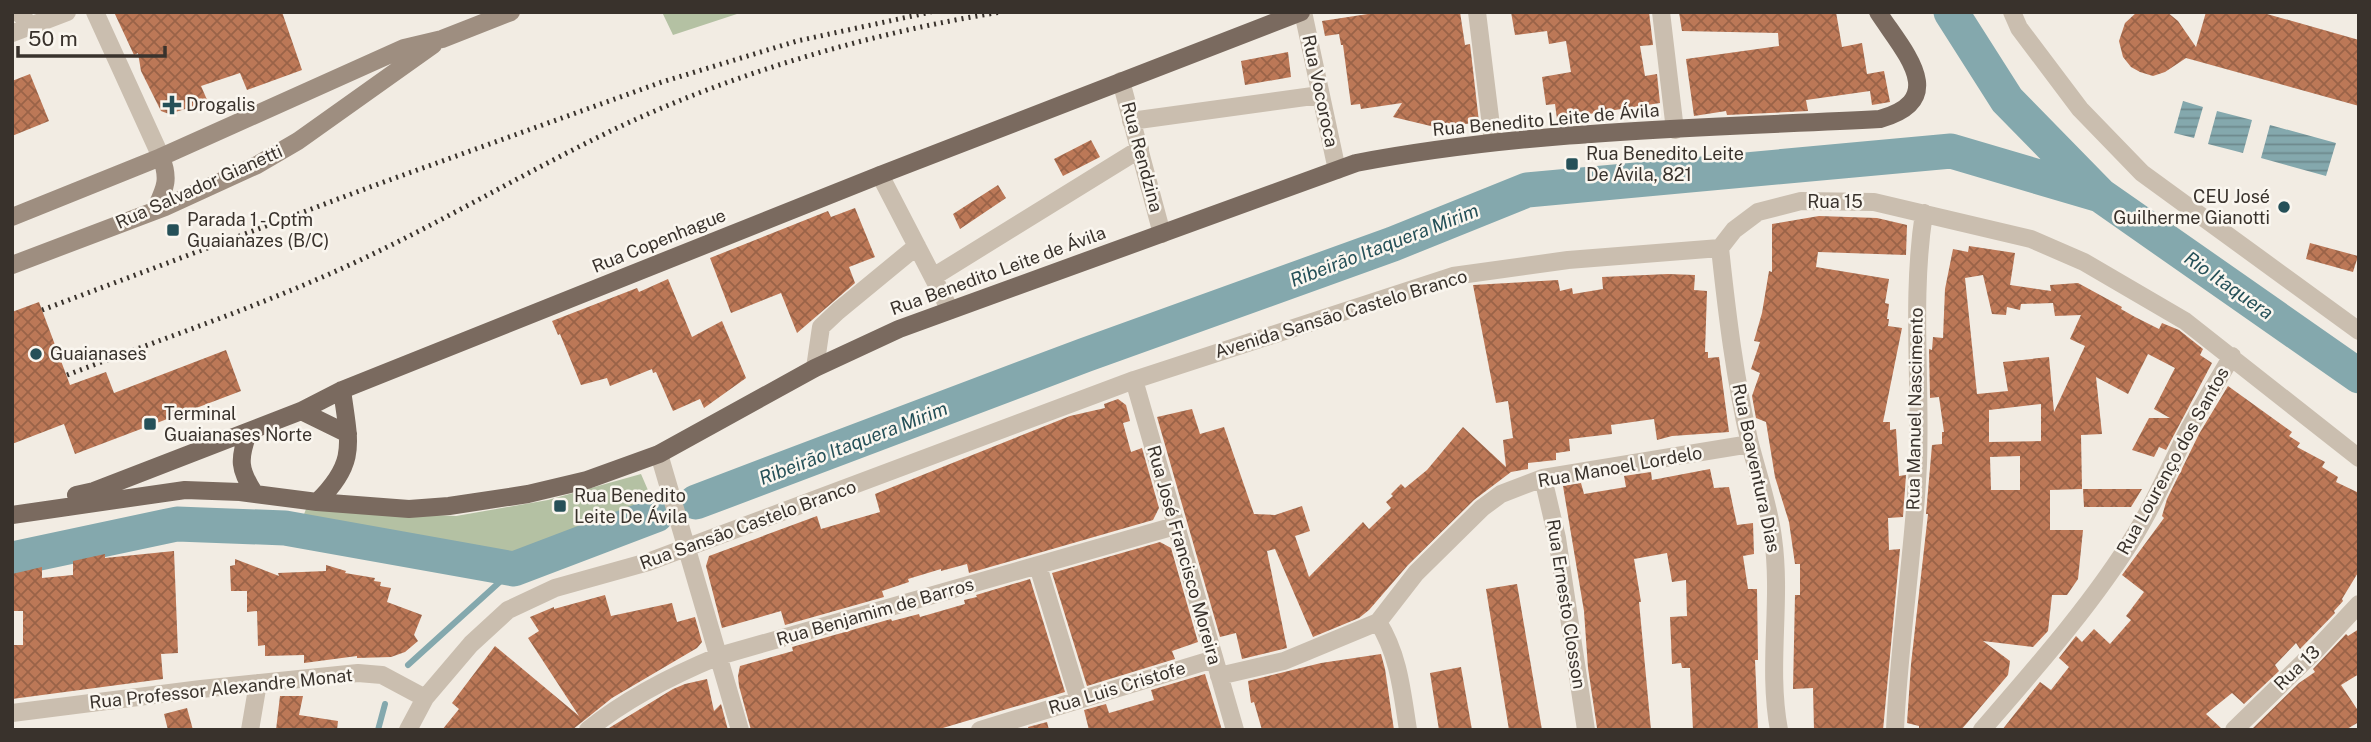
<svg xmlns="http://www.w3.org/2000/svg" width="2371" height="742" font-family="'Public Sans',sans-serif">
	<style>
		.park { fill: #b4c1a3 }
		.water { fill: url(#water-rules) }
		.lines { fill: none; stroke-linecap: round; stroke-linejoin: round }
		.stream { stroke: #84a8ad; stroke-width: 6 }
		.river { stroke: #84a8ad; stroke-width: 35 }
		.building { fill: url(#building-cross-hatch); fill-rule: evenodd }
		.street { stroke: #cabeaf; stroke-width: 18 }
		.secondary { stroke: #9e8e80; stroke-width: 18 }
		.primary { stroke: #7a6a5f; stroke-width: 18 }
		.rail { stroke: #39322c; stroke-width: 5; stroke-dasharray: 2 5; stroke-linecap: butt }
		.poi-dot { fill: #255058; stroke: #faf6ef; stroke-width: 2.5 }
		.labels { text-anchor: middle; stroke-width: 5; stroke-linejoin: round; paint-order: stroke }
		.street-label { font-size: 18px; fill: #39322c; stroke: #faf6ef }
		.poi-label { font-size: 18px; fill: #39322c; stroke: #faf6ef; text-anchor: start }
		.water-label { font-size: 19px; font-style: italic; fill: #255058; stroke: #faf6ef }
	</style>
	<defs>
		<pattern id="water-rules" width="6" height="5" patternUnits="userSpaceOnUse" patternTransform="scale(1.75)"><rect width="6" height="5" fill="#84a8ad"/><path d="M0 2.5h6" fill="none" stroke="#6d898d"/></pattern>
		<pattern id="building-cross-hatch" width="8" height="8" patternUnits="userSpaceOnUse" patternTransform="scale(1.75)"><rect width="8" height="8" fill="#bc7857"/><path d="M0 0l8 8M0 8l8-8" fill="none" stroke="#9a6348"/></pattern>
	</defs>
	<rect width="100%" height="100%" fill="#f2ece3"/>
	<path class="park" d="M662,12h81l-70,23z
		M641,474l16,37 -139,50 -14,2 -62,-18 -139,-28 3,-8 150,7 92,-16z"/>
	<path class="water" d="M2183,101l20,6 -9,31 -20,-5z
		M2217,111l35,9 -9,33 -35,-9z
		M2270,125l66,18 -10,33 -65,-18z"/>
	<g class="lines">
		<path class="stream" d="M408,665l106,-96
			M378,730l7,-26"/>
		<path class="river" d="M1951,12l56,88 93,95 259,181
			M696,502l389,-147 308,-111 134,-54 424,-39 149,44
			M12,559l165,-35 108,4 229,41 142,-54"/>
	</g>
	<path class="building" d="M114,12h168l20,58 -55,20 -7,-17 -39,13 7,16 -39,12 -8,-3 -20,-40 -3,-18 -4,2z
		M1381,12h79l5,33 5,-1 9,78 -40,6 -46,-11 9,-14 -41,6 -1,-5 -9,1 -8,-60h-2l-2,-11 -14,2 -3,-15z
		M1511,12h138l4,33 -13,1 5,30 12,-2 3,29 -103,16 -2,-15 -9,1 -4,-28 29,-5 -5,-31 -17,3 -2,-13 -32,4z
		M1679,12h157l6,35 20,-4 5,31 17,-3 6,31 -18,3 -2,-14 -64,9 2,11 -81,4 -1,-4 -32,5 -8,-57 93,-13 -1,-13 -96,-2z
		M2137,12h30l11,9 18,26 10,-35h54l99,28v66l-173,-48 -21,14 -12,4 -13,-4 -9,-5 -8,-10 -4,-16 6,-18z
		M1288,52l3,25 -46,8 -4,-24z
		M30,74l19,47 -37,15v-55z
		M1091,140l9,17 -37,19 -9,-17z
		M998,185l8,13 -46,31 -7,-15z
		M855,208l20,49 -26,10 6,16 -58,50 -16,-40 -50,20 -21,-55 118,-47 3,6z
		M1819,216l58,2 30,7 -1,30 -88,-3 -2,15 73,12 -4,24 4,1 -2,15h2l-1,7 14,2 -19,94h7v8l6,-1 3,47 7,-1 -3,42 -15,1 1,32 11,-1 -17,181h-69l-1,-42 -20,1 2,-94h5v-31h-5l-6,-42 -14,-45 -9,-55 -10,-4 -4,-22 8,-23 -9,-4 9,-27 -6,-1 8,-28 7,-42 3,1v-48z
		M2310,243l48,13 -5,16 -47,-13z
		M1969,246l46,7 -5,32 41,6 -1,-6 28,-2 44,24 -1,2 14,8 24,12 3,-6 17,7 24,19 -3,6 12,8 -46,87 -7,-3 -5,10 -22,-7 17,-32h21l-16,-9 21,-41 -27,-14 -20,40 -32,-17 6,57 -21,1 1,54 -32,1v40h33l-5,49 -11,16h-15l-4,36 -15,16 -50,-6 27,20 -2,14 -47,55h-42v-4l-12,-3 4,-59 17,-150h-2l6,-69 10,-1v-12h2l-5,-35 -9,1 -1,-49 3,1 1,-13 10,1 2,-49 8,-40 15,3zM1983,275l9,39 14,1 1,-8 13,3 1,-6 32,-1 2,13 26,-1 -11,24 15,7 -31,66 -5,-55 -46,5 5,29 -31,3 -12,-116zM2041,404v37l-52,1v-32zM2020,456v34h-29l-1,-33z
		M1668,274l27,1 -1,15 13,1 -2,61h3v6l11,-1 10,75 -57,4 -15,4 -3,-21 -43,6 1,9 -43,5 1,12 -14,2v7l-28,3v6l-17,3 -37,28 -66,65 -39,45 -10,8 -46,19 -38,-88 -8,2 20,97 -45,11 -6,-26 -16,4 -63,-220 35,-8 8,25 24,-7 30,87 21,1 27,-9 8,25 -15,5 14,41 54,-55 6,7 22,-21 -5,-6 7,-6 -2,-2 10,-10 4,4 22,-18 36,-43 43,40 -3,-27 10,-2 -5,-37 -12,2 -23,-118 85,-5 2,11 12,-3 1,6 30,-5 -1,-12z
		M668,279l24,58 30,-16 24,57 -42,30 -4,-9 -27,12 -17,-39 -3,1 -1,-4 -42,17 -3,-8 -26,7 -21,-51 -2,1 -6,-14 85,-33 2,4z
		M39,302l31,83 36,-13 8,21 112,-43 15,41 -166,63 -11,-30 -52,20v-132z
		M2228,386l64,46 -3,4 11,7 -3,4 28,15 -3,5 16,10 -2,5 23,11v78l-17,28 1,2 -9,10 1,2 -35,36 -4,-6 -21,22 4,6 -35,33 -12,-11 -26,21 17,16h-221l38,-48 11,8 18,-23 -10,-9 17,-22 6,6 12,-13 16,15 21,-24 -5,-4 18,-24 -22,-17 42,-57 -2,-2 5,-17 32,-65z
		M1118,399l8,6 4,16 -7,2 8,29 11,-4 17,60 -6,12 -184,53 -2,-9 -26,7v-2l-33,10 1,3 -27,9 2,6 -99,28 -4,-14 -59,17 -16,-62 3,-10 108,-40 4,13 59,-17 -5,-18 195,-78 35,-8 -1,-4z
		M1710,469l4,19 15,-1 8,38 16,-2 1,31 -11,2 5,33h9l1,71h-3l3,70h-65l-3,-62h-8l-1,-5 -9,1 -2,-47 17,-1 -1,-36 -14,2 -5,-29 -33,6 7,43h-2l12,128 -54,-2 -9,-60 -4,-57 -21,-125 18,-3 3,11 42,-7 -2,-11 27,-4 1,8z
		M2083,489h59l-11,18h-47z
		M1160,542l11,6 27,94 -26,9 3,8 -88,27 -35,-113z
		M174,551l4,102 -17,1 2,25 -151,20v-54h11v-34h-11v-37l30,-7v11l31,-3v-14l32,-7v4z
		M235,559l44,17 -1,-3 48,-2v-6l20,6 -1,2 30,5 -1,3 7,1 -1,4 11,2 -4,14 35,13 -8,20 4,6 -13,11 -14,5 -34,1v-2l-53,7v-8l-39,1v-11l-7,1 -1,-35 -10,1v-21h-16l-1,-25 5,-1z
		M1030,579l35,113 -129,38h-185l-12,-44 -1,-10 2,-10 53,-15 -1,-4 99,-28 1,2 27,-7 1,3 45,-13 -1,-4 13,-3 -1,-2z
		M1517,584l25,146h-33l-23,-141z
		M605,595l6,21 61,-13 5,19 18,-5 7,25 -5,6 -85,50 -40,32h-130l17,-21 -7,-6 43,-57 84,70 -51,-78 11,-7 -9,-14 24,-10v2z
		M2359,629v45l-18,11 18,27v10l-14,8h-94l48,-47 16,-11 -2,-3 33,-35 2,2z
		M1381,654l4,15 9,61h-132l-8,-28 -3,1 -3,-22 73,-18z
		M1461,667l11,63h-33l-9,-57z
		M1205,674l17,56h-133l-5,-20 22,-6 3,9 45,-13 -3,-10z
		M707,679l7,32 7,-7 7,26h-117l-2,-2 64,-39 12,-5z
		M280,696h23l-4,19 39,6 -1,9h-61z
		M187,708l6,22h-25l-4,-16z
		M1047,722l2,8h-20l-1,-3z"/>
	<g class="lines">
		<path class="street" d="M18,12l13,14
			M95,12l66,145
			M1303,12l34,158
			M1477,12l16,130
			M1661,12l14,118
			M2012,12l7,16 61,81 62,64 217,158
			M12,33l55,-21
			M1121,81l41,153
			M1131,121l189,-26
			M880,175l70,135
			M1720,248l14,-18 24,-18 43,-11 73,1 157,37 53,23 101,59 174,137
			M1720,248c7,66 15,132 30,196 8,31 19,62 23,94 9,64 -6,128 6,192
			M933,277l207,-128
			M815,368l6,-41 17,-16 79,-65
			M1134,380l101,350
			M659,454l81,276
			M1543,478l14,60 29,192
			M1038,566l41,134
			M1378,622c21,33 24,70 30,108
			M1219,676l65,-15 94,-39 38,-49 66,-65 19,-14 42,-16 207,-34
			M12,713l189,-24 157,-16 24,2 43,23
			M250,730l8,-47
			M408,730l17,-32 46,-54 37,-34 47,-22 93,-26 486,-182 319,-104 115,-16 152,-12
			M588,730c39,-32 85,-55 131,-74l456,-130
			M980,730l234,-71
			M1895,730c4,-89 19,-177 23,-266 3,-84 -7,-167 6,-251
			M1982,730c52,-60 113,-129 154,-197 20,-33 35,-69 53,-104 14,-25 29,-49 43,-73
			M2234,730l82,-80 43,-46"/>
		<path class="secondary" d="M155,210c10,-22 15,-30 6,-53
			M12,217l149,-60 243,-109 38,-9 69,-27
			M12,265l153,-58 92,-42 41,-24 135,-96"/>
		<path class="primary" d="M301,411l47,23
			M249,431c-11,28 -10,39 6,63
			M76,495l18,-4 207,-80 41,-21 538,-215 421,-163
			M317,502c41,-40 32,-59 25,-112
			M12,515l173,-25 55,2 77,10 92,7 40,-3 79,-12 59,-14 72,-26 156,-86 84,-39 457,-166c173,-33 349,-35 524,-44 71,-20 23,-68 -2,-107"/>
		<path class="rail" d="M42,310l328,-123 292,-105 135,-41 134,-29
			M67,375c97,-37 197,-70 291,-114 88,-41 171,-91 259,-133 116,-55 257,-96 384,-116"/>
	</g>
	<g class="poi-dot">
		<path d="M168.5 94.5h7v7h7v7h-7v7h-7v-7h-7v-7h7z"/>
		<rect x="1565" y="157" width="14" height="14" rx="3.5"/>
		<circle cx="2284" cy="207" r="7"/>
		<rect x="166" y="223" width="14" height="14" rx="3.5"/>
		<circle cx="36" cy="354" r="7"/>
		<rect x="143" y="417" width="14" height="14" rx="3.5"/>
		<rect x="553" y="499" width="14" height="14" rx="3.5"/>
	</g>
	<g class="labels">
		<g class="street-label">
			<text transform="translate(1320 91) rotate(78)" y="6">Rua Vocoroca</text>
			<text transform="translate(1546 120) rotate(-5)" y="6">Rua Benedito Leite de Ávila</text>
			<text transform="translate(1142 157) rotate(75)" y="6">Rua Rendzina</text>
			<text transform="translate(199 187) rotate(-24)" y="6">Rua Salvador Gianetti</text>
			<text x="1835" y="208">Rua 15</text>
			<text transform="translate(659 241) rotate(-22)" y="6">Rua Copenhague</text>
			<text transform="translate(998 271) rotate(-20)" y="6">Rua Benedito Leite de Ávila</text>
			<text transform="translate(1341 314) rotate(-17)" y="6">Avenida Sansão Castelo Branco</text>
			<text transform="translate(1915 409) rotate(-89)" y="6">Rua Manuel Nascimento</text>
			<text transform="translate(2173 461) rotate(-61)" y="6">Rua Lourenço dos Santos</text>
			<text transform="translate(1620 467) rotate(-10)" y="6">Rua Manoel Lordelo</text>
			<text transform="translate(1756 468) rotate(78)" y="6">Rua Boaventura Dias</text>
			<text transform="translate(748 525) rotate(-20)" y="6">Rua Sansão Castelo Branco</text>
			<text transform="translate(1184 555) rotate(74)" y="6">Rua José Francisco Moreira</text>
			<text transform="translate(1566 604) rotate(81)" y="6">Rua Ernesto Closson</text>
			<text transform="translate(875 612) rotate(-16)" y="6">Rua Benjamim de Barros</text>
			<text transform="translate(2297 668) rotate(-44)" y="6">Rua 13</text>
			<text transform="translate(1117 688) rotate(-17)" y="6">Rua Luis Cristofe</text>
			<text transform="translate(221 689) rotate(-6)" y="6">Rua Professor Alexandre Monat</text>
		</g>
		<g class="poi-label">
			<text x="186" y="111">Drogalis</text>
			<text x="1586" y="160">Rua Benedito Leite<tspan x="1586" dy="21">De Ávila, 821</tspan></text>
			<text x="2270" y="203" text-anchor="end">CEU José<tspan x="2270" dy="21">Guilherme Gianotti</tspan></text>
			<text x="187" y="226">Parada 1 - Cptm<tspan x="187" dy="21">Guaianazes (B/C)</tspan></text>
			<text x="50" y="360">Guaianases</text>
			<text x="164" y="420">Terminal<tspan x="164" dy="21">Guaianases Norte</tspan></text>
			<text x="574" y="502">Rua Benedito<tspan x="574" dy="21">Leite De Ávila</tspan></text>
		</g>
		<g class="water-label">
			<text transform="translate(1384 245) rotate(-21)" y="7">Ribeirão Itaquera Mirim</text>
			<text transform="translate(2229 285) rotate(35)" y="7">Rio Itaquera</text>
			<text transform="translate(853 443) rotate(-21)" y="7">Ribeirão Itaquera Mirim</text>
		</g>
	</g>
	<rect width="2371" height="742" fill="none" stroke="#39322c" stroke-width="28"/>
	<path d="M18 46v10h147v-10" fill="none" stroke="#39322c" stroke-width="3.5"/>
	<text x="28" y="46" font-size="21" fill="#39322c" stroke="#faf6ef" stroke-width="5" paint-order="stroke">50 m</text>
</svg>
